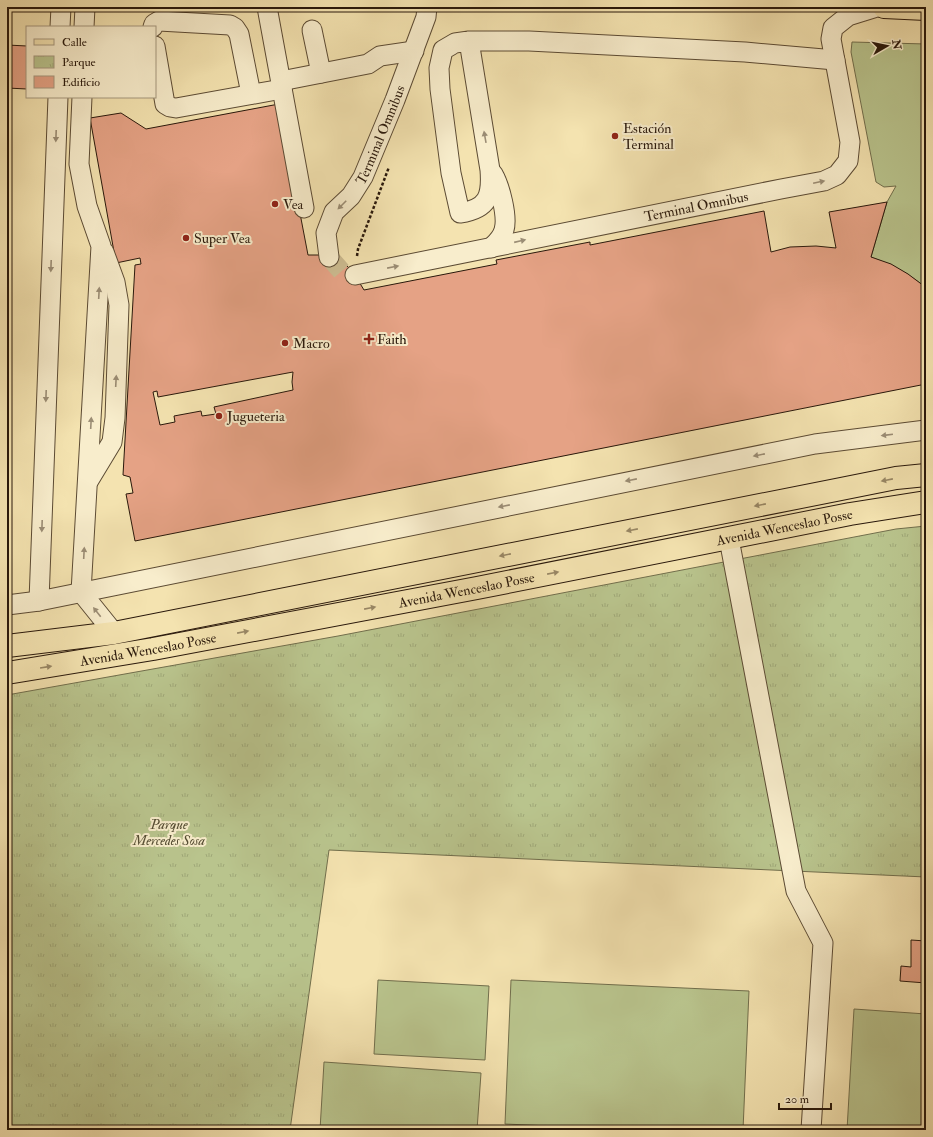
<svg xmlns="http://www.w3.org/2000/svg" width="933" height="1137" font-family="'IM FELL Double Pica',serif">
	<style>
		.green { fill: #b9c48d; stroke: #716e4c }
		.park { fill: url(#park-tufts); stroke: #716e4c }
		.building { fill: #e5a285; stroke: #29180b; fill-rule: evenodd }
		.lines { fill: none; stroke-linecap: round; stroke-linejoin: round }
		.minor-tunnel { stroke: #cbba8f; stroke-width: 19; stroke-dasharray: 19 10; stroke-linecap: butt }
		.minor-casing { stroke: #5c4b34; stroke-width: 21 }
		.major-casing { stroke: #29180b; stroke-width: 24 }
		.path { stroke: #29180b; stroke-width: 2.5; stroke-dasharray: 3 2; stroke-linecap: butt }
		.minor { stroke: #f8edcc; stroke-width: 19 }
		.major { stroke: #f4e3b0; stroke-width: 22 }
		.oneway { fill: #9b8d75 }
		.oneway2 { fill: #986 }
		.poi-dot { fill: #8f2418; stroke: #f8edcc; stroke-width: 1.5 }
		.labels { text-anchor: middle; stroke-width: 4; stroke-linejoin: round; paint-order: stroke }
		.poi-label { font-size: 14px; fill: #29180b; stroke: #f8edcc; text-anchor: start }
		.street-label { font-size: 14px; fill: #29180b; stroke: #f8edcc }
		.park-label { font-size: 14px; font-style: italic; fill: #544c32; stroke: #f8edcc }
	</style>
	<defs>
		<pattern id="park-tufts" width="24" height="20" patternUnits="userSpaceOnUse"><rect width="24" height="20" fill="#b9c48d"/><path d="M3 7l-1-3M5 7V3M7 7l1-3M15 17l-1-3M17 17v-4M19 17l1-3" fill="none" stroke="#9fa878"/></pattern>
	</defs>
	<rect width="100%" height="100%" fill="#f4e3b0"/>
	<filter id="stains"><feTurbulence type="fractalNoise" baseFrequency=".005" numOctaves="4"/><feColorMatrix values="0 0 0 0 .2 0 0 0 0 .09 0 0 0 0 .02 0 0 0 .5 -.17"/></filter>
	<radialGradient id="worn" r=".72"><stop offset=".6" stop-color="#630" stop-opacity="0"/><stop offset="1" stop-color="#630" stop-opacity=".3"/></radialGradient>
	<path class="green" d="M852,42l74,2v242h-2c-18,-14 -32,-21 -53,-29l16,-55 9,-16 -12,1 -8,-5 -25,-130z
		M378,980l111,6 -4,74 -111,-6z
		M511,980l238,11 -6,139h-105l-133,-6z
		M854,1009l72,5v116h-79z
		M324,1062l157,11 -4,57h-157z"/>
	<path class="park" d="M926,526v351l-597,-27 -39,280h-283v-435l331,-59 558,-107z"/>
	<path class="building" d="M7,45l20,1v43l-20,-1z
		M279,104l29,151h10l14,2 14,8 7,7 11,18 133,-26 -1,-4 94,-18v3l174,-34 7,41 19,-5 26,-1 20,2 -7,-36 58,-10 -16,55 20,7 17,10 16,12h2v98l-791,157 -9,-47 7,-1 -3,-16 -7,-2 12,-210 6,-1 -1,-6 -24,5 -26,-145 31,-5 25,16zM293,372l-1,10 1,8 -79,17 2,7 -14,2 -1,-5 -27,5 1,6 -15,3 -7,-33 4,-1 1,6z
		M911,940l15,1v42l-26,-2 1,-15 10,1z"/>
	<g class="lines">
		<path class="minor-tunnel" d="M329,257l14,16 12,2"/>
		<g class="minor-casing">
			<g id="minor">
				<path d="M267,7l37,201"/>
				<path d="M60,27l1,-20"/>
				<path d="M84,27l1,-20"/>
				<path d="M153,27l1,-3 5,-3 71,4 5,3 4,6 12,60"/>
				<path d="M312,30l9,43"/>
				<path d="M469,41l21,129c2,26 -2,39 -30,43l-9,-40 -11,-84 -1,-21 4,-18 12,-7 14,-2h60l216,11 90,8"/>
				<path d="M155,46l10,58 5,3 6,1 106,-19"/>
				<path d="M281,81l87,-17 12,-8 34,-5"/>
				<path d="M82,97l-3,67 8,42 14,40 -20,346 33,41"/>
				<path d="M491,248c5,-5 11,-10 13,-18 4,-13 -4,-44 -11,-56"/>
				<path id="s1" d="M329,257l-3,-24 8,-21 17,-16 12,-19 32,-77 31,-83 1,-10"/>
				<path id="s2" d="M355,275l426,-86 43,-8 13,-6 11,-14 2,-19 -19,-103 2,-11 15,-12 29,-9"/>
				<path d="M89,480l23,-38 3,-24 4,-113 -4,-23 -11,-30"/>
				<path d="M729,539l67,352 27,52 -12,187"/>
				<path d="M39,601l19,-504"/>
				<path d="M7,605l32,-4 776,-157 111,-14"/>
			</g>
		</g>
		<g class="major-casing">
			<g id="major">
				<path d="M884,7l42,2"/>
				<path d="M7,646l107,-13 722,-143 60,-12 30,-3"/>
				<path id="s3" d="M7,673l146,-24 324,-61 373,-74 76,-12"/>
			</g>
		</g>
		<path class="path" d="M357,256l1,-7 31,-82"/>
		<use href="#minor" class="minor"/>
		<use href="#major" class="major"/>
	</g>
	<defs><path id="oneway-solid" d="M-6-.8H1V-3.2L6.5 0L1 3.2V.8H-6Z"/></defs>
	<g class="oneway">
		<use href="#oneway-solid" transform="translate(56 136) rotate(92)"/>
		<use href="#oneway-solid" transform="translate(485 137) rotate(-100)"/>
		<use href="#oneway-solid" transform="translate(819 182) rotate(-12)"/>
		<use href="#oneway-solid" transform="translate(342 205) rotate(135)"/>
		<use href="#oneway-solid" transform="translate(520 241) rotate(-13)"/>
		<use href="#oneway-solid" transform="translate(51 266) rotate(92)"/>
		<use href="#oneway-solid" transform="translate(393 267) rotate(-11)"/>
		<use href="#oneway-solid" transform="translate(99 293) rotate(-87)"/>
		<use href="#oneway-solid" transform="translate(116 381) rotate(-87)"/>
		<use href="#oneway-solid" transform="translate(46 396) rotate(92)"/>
		<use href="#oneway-solid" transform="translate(91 423) rotate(-87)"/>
		<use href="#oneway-solid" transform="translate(887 435) rotate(173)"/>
		<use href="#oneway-solid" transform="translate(759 455) rotate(169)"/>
		<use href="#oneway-solid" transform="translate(631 480) rotate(169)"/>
		<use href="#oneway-solid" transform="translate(504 506) rotate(169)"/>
		<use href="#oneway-solid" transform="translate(42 526) rotate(92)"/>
		<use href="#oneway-solid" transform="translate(84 553) rotate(-87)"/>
		<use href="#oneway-solid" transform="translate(97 612) rotate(-128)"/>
	</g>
	<g class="oneway2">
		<use href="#oneway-solid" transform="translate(887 480) rotate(169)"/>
		<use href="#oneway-solid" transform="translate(760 505) rotate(169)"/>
		<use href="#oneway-solid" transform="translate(632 530) rotate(169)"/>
		<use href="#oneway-solid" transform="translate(505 555) rotate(169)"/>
		<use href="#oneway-solid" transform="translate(553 573) rotate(-11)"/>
		<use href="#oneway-solid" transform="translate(370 608) rotate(-11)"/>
		<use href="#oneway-solid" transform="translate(243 632) rotate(-11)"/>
		<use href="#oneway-solid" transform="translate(46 667) rotate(-9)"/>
	</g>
	<g class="poi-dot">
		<circle cx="615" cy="136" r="4"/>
		<circle cx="275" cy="204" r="4"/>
		<circle cx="186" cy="238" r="4"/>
		<path d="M367 333h4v4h4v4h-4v4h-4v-4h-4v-4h4z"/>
		<circle cx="285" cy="343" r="4"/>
		<circle cx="219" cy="416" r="4"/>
	</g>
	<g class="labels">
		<g class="poi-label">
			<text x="623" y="133">Estación<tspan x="623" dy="16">Terminal</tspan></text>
			<text x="283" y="209">Vea</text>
			<text x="194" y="243">Super Vea</text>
			<text x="377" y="344">Faith</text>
			<text x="293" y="348">Macro</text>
			<text x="227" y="421">Jugueteria</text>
		</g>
		<g class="street-label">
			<text dy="5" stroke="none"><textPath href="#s1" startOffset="138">Terminal Omnibus</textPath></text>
			<text dy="5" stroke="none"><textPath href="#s2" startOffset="348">Terminal Omnibus</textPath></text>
			<text dy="5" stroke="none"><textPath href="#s3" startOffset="791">Avenida Wenceslao Posse</textPath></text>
			<text dy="5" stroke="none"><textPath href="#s3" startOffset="467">Avenida Wenceslao Posse</textPath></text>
			<text dy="5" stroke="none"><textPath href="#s3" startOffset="143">Avenida Wenceslao Posse</textPath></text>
		</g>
		<g class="park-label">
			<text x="169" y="829">Parque<tspan x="169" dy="16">Mercedes Sosa</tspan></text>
		</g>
	</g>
	<rect width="933" height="1137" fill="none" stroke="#f4e3b0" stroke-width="24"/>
	<rect x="8" y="8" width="917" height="1121" fill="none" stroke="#29180b" stroke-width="2"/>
	<rect x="12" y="12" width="909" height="1113" fill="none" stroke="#29180b"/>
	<rect x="26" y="26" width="130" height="72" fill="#f8edcc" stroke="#a5987f"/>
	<rect x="34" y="39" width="20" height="6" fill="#f4e3b0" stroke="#a5987f"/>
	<text x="62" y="46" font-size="12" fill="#29180b">Calle</text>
	<rect x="34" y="56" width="20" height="12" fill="url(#park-tufts)" stroke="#a5987f"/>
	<text x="62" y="66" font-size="12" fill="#29180b">Parque</text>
	<rect x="34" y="76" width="20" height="12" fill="#e5a285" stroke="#a5987f"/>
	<text x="62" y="86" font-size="12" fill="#29180b">Edificio</text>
	<g transform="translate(887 46) rotate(81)" stroke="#f8edcc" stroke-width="3" paint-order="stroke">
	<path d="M0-3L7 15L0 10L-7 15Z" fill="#29180b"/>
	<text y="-6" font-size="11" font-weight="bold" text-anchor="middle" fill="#29180b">N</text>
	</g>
	<path d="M779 1103v6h52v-6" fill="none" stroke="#29180b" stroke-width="2"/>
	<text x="785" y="1103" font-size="12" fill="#29180b" stroke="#f8edcc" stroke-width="3" paint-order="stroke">20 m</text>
	<rect width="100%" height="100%" filter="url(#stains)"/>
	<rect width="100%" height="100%" fill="url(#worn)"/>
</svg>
